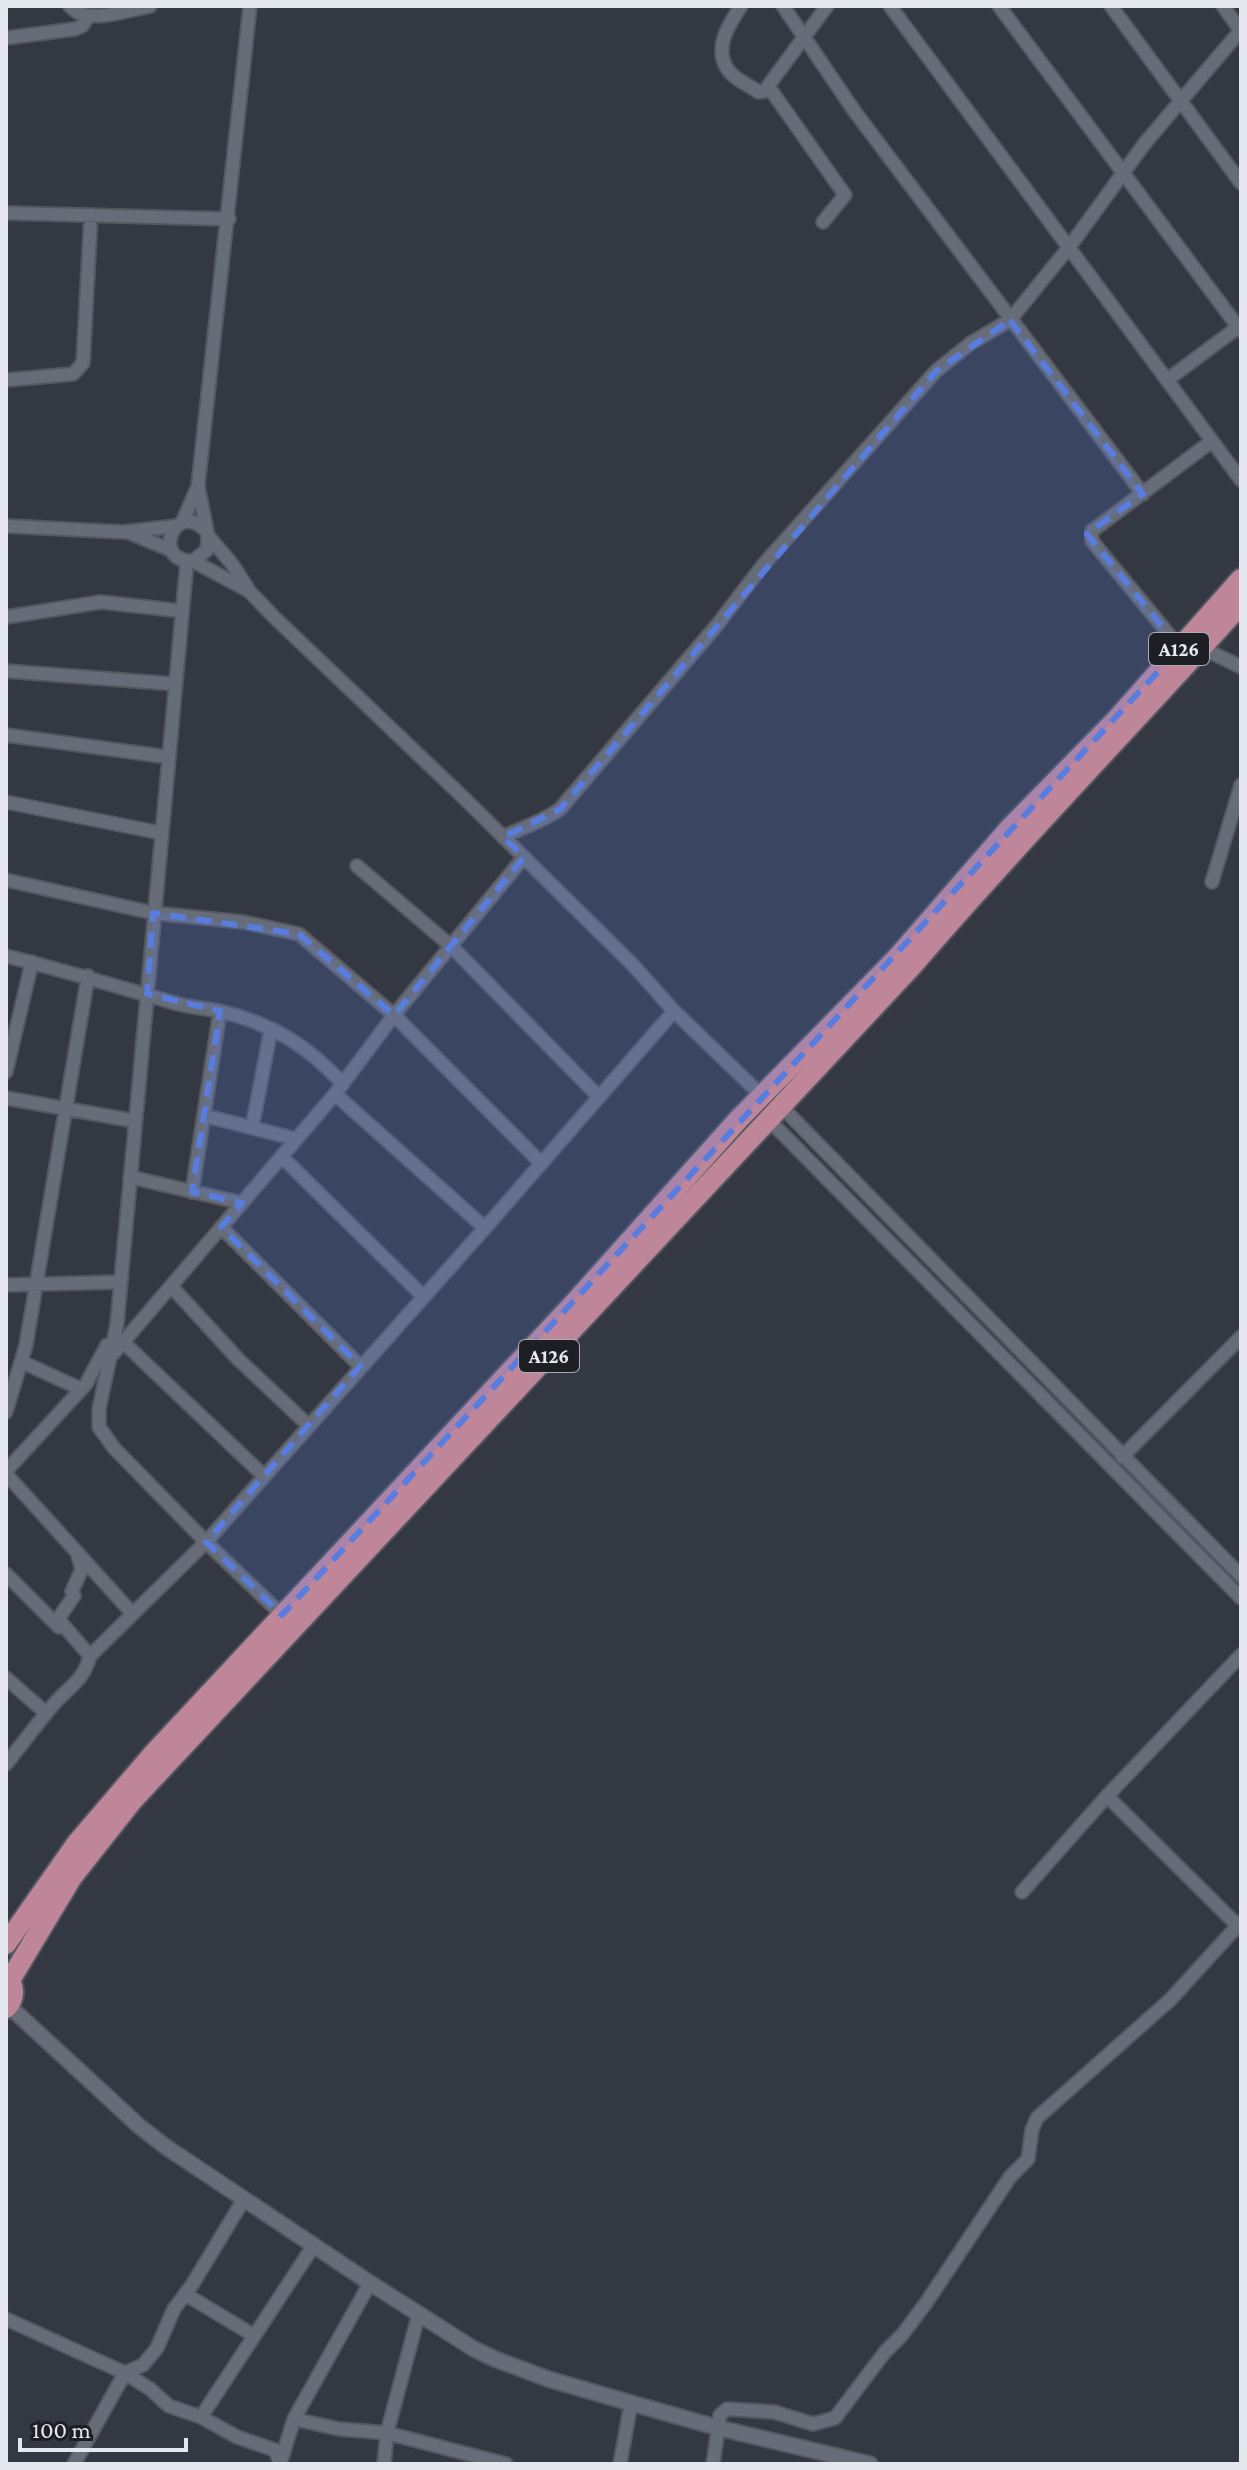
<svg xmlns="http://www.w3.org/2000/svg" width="1247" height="2470" font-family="'Crimson Pro',serif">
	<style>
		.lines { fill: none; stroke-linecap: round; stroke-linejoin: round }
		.minor-casing { stroke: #545760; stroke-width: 16 }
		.tertiary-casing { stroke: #545760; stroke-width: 18 }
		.trunk-casing { stroke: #545760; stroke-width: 24 }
		.minor { stroke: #676d78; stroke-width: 12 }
		.tertiary { stroke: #676d78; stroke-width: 14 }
		.trunk { stroke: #bf869a; stroke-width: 20 }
		.marked { fill: #597cdf; fill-opacity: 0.2; stroke: #597cdf; stroke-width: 6; stroke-dasharray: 16 10; stroke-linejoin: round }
		.labels { text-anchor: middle; stroke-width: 7; stroke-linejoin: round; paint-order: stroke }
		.shield { fill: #1d1f24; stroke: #a9acb2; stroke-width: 2 }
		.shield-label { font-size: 20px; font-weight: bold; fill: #e5e8ef }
	</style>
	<rect width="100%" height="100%" fill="#333842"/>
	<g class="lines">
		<g class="minor-casing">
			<path id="minor" d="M70,6c17,20 57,4 80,0
				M741,6c-12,18 -28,42 -13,64 6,9 22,16 31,22l10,-2
				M783,6l72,106 288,382
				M890,6l351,474
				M999,6l242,325
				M1111,6l130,177
				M1223,6l18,25
				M6,38l69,-9 7,-3 6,-9
				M6,213l223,6
				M823,222l22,-27 -77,-109 59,-80
				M6,380l67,-6 10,-11 8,-148
				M1167,380l74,-55
				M198,486l10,50 -1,14 -14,11c-43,1 -18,-62 12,-31
				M182,523l16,-37 52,-480
				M6,526l117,6 54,-6
				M130,533l41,17
				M208,536l24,28 18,28 24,25 192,183 167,165 41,46 88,85
				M187,561l-70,763 -18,85v18l15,21 92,94 76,73
				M193,561l54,29
				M6,617l95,-15 81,9
				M1180,648l-88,-107v-10l120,-90
				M1202,648l39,19
				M6,671l169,13
				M6,735l162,22
				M6,802l155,31
				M503,837c18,-9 43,-17 57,-28l157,-184 46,-60 173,-194 35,-28 39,-23 60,-74 75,-103 96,-113
				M357,866l94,80 148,151
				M6,880l147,33 90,9 56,12 95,81 147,148
				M1212,882l29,-97
				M6,956c56,14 110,30 165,46 15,5 32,6 48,9 52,12 88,34 124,73
				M6,1072l26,-110
				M335,1094l150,134
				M6,1098l129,23
				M780,1105l461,471
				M206,1116l90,23
				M767,1118l474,480
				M252,1128l19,-99
				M282,1157l141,139
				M130,1177l112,26
				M192,1192l28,-181
				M221,1227l139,139
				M6,1285l115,-3
				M171,1286l67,73 71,67
				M123,1342l141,134
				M113,1354l222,-260 59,-79 130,-158
				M22,1362l59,27
				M6,1412l20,-67 62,-369
				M1122,1457l119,-120
				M6,1471l80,-87 21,-39
				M6,1474l126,139
				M78,1556l4,13 -10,22 2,5 -16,23 32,37
				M6,1574l53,53
				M6,1678l40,35
				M6,1764c16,-20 31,-40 47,-59 16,-19 30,-23 37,-49l116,-114 279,-314 189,-217
				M1107,1796l131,130
				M1022,1892l85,-96 134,-141
				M185,2294l68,41
				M6,2319l119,54 25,16 19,17 32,11 36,20 38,13 5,13
				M201,2417l113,-172
				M294,2419l45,10 48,4 119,31
				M74,2464l51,-91 18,-8 14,-17 17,-39 18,-24 52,-86
				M280,2464l14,-45 76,-136
				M384,2464l3,-31 32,-120
				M620,2464l11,-61
				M713,2464l7,-49 7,-6 47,3 39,12 22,-6 50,-66 17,-17 24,-32 84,-126 18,-18 4,-29 5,-12 134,-119 70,-77"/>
		</g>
		<g class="tertiary-casing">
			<path id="tertiary" d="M9,2006l130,120 27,21 204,136 104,66 21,10 53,20 83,24 88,25 151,36"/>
		</g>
		<g class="trunk-casing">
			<path id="trunk" d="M6,1944l71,-101 77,-90 422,-452 162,-181 158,-161 113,-130 108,-110 124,-140
				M6,1975c9,11 10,23 0,33
				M10,1980l62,-103 60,-76 780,-835c106,-124 220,-240 329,-362"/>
		</g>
		<use href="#minor" class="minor"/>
		<use href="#tertiary" class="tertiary"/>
		<use href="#trunk" class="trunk"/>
	</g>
	<path class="marked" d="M1010,320l133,174 -56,40 93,114 -898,967 -76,-73 154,-176 -139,-139 21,-24 -50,-11 28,-181 -73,-17 6,-81 146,21 95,81 130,-158 -21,-20 57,-28 376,-438z"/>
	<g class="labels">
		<g class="shield">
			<rect x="1149" y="633" width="60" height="32" rx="6"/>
			<rect x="519" y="1340" width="60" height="32" rx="6"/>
		</g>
		<g class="shield-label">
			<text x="1179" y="656">A126</text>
			<text x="549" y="1363">A126</text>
		</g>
	</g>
	<rect width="1247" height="2470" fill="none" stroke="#e5e8ef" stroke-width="16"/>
	<path d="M20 2438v12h166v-12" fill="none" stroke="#e5e8ef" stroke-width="4"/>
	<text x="32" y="2438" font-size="24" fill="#e5e8ef" stroke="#1d1f24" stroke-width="6" paint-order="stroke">100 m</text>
</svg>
